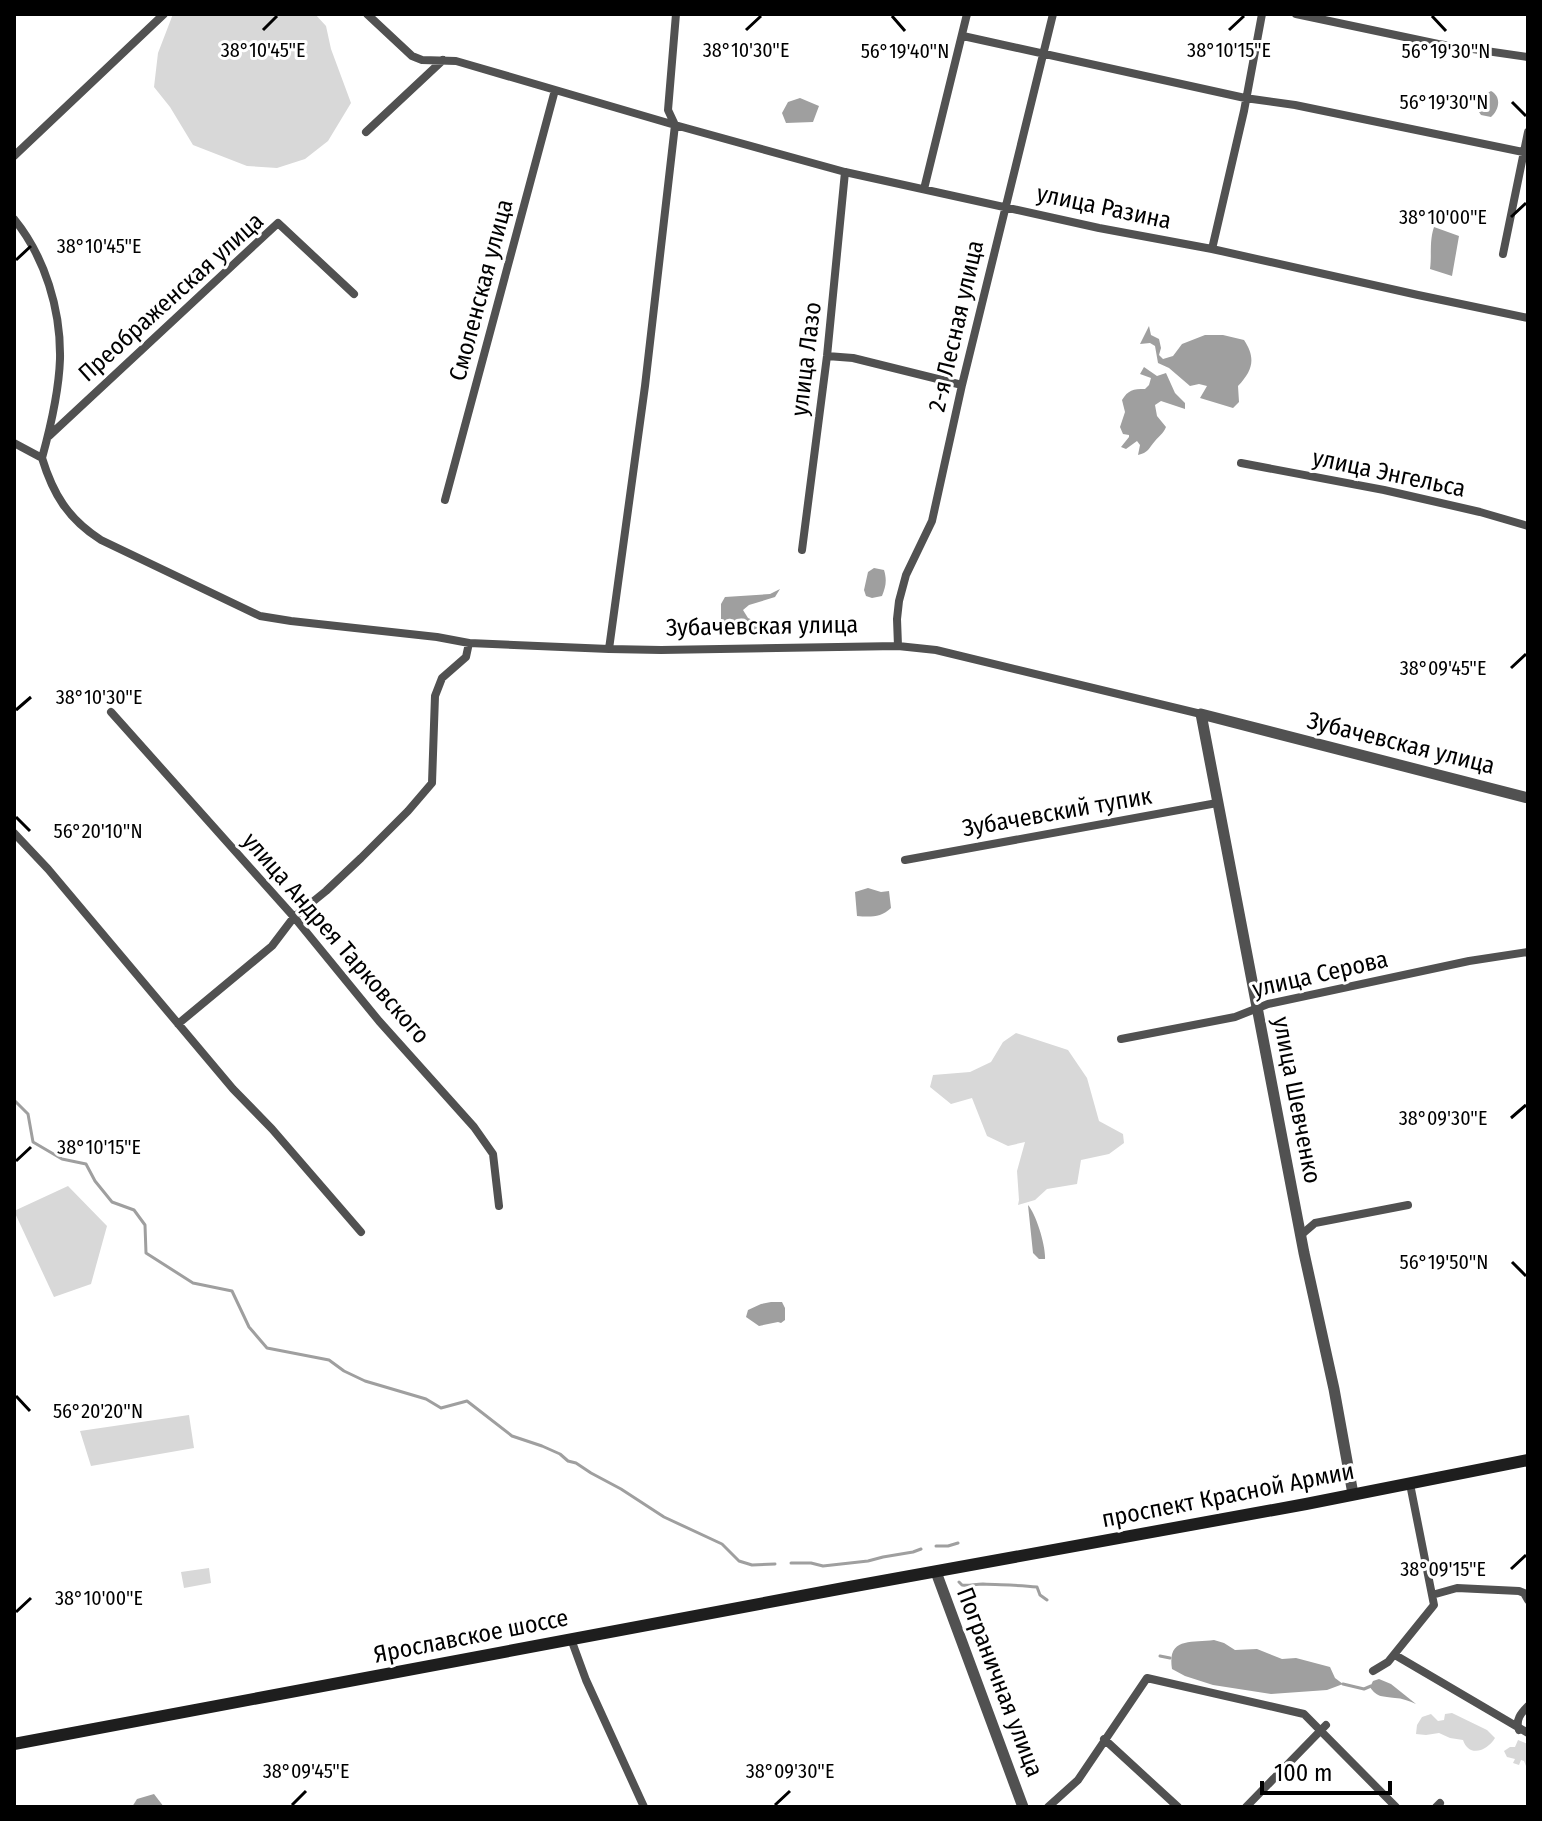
<svg xmlns="http://www.w3.org/2000/svg" width="1542" height="1821" font-family="'Fira Sans Condensed',sans-serif">
	<style>
		.green { fill: #d8d8d8 }
		.water { fill: #9f9f9f }
		.lines { fill: none; stroke-linecap: round; stroke-linejoin: round }
		.stream { stroke: #9f9f9f; stroke-width: 3 }
		.minor { stroke: #515151; stroke-width: 8 }
		.tertiary { stroke: #515151; stroke-width: 11 }
		.secondary { stroke: #1e1e1e; stroke-width: 12 }
		.ticks { fill: none; stroke: #000; stroke-width: 3 }
		.labels { text-anchor: middle; stroke-width: 6; stroke-linejoin: round; paint-order: stroke }
		.street-label { font-size: 24px; fill: #000; stroke: #fff }
		.ticks-label { font-size: 20px; text-anchor: middle; fill: #000; stroke: #fff; stroke-width: 6; stroke-linejoin: round; paint-order: stroke }
	</style>
	<rect width="100%" height="100%" fill="#fff"/>
	<path class="green" d="M173,14h142l11,12 5,23 20,54 -23,38 -23,18 -28,9 -30,-2 -54,-21 -23,-38 -16,-20 4,-34z
		M1016,1033l52,17 19,28 12,43 24,13 1,9 -15,11 -28,6 -4,24 -30,5 -12,11 -17,5 1,-5 -2,-29 8,-29 -17,4 -21,-10 -15,-38 -21,6 -21,-17 3,-12 37,-3 21,-10 12,-20z
		M68,1186l39,40 -16,58 -37,13 -40,-86z
		M189,1415l5,33 -103,18 -11,-35z
		M209,1568l2,15 -27,5 -3,-16z
		M1452,1713l35,17 8,8c-8,13 -26,20 -32,2l-13,-2 -11,-5 -13,2 -10,-1 1,-9 5,-8 9,-3 7,7 6,-1 1,-6z
		M1518,1740l10,4v21l-2,1 -2,-5 -3,-1 -2,5 -6,-2 2,-4 -8,-2 -3,-6 6,-4h5z"/>
	<path class="water" d="M1491,91c11,6 8,19 0,26l-10,-2 -2,-3 5,-17z
		M800,98l19,8 -6,16 -27,1 -4,-10 6,-11z
		M1434,227l25,9 -7,40 -22,-7c2,-14 -1,-27 4,-42z
		M1149,326l2,9 8,4 2,9 -2,7 4,4 10,-3 9,-12 23,-9h18l21,5c12,18 9,30 -6,46l1,16 -6,6 -33,-10 7,-12 -8,-2 -9,2 -21,-18 -11,-5 -3,-17 -5,-3 -10,1z
		M1144,367l13,9 9,-3 9,20 10,10v6l-24,-8 -6,4 2,11 9,11c-3,7 -7,9 -11,14 -6,7 -7,12 -17,14l2,-10 -3,-4 -11,8 -5,-2 8,-10v-2l-6,-1 -3,-7 5,-15 -3,-12c6,-10 11,-11 23,-11l4,-4 2,-7 -11,-4z
		M874,568l10,2c3,10 2,16 -2,26l-10,2 -6,-2 -2,-6 4,-18z
		M780,589l-5,8 -26,8 -6,5 5,8 19,8 -9,5 -33,3 -4,-3v-27l4,-7 45,-3z
		M868,888l13,4 8,-1 2,17c-10,10 -22,9 -34,8l-2,-24z
		M1028,1205c8,9 18,41 17,54h-6l-6,-6z
		M771,1302h11l3,6v12l-4,3 -3,-1 -19,4 -13,-9 2,-7 13,-6z
		M1214,1640l10,3 11,7 22,-1 25,10 14,-1 34,9 5,11 8,6 -16,6 -56,4 -58,-9 -28,-9 -13,-7c-5,-32 19,-26 42,-29z
		M1379,1679l12,5 25,20c-7,-3 -14,-6 -21,-6 -12,-2 -18,0 -25,-11l3,-6z
		M154,1794l10,13h-32l5,-8z"/>
	<g class="lines">
		<path class="stream" d="M14,1100l14,14 5,28 29,17 24,5 9,17 17,21 22,8 11,15 1,28 47,30 39,8 17,36 18,21 62,12 15,11 21,10 61,18 15,9 26,-7 45,35 30,10 18,8 8,7 8,2 15,10 30,16 43,28 58,27 17,17 13,4 23,-1
			M936,1546h12l10,-3
			M791,1563h20l12,3 45,-5 15,-4 30,-5 8,-3
			M959,1582l3,3c7,1 13,-1 21,-1 18,1 36,1 54,3l3,8 7,5
			M1160,1656l10,2
			M1343,1684l21,5 7,-3"/>
		<path class="minor" d="M367,14l45,42 10,4 34,1 219,64 170,47 254,56 113,21 206,46 110,23
			M1296,14l142,30 90,13
			M963,36l282,62 50,7 233,48
			M366,132l77,-72
			M14,156l150,-142
			M924,189l43,-175
			M14,219c31,38 47,91 46,140 -1,30 -10,70 -18,99
			M1212,249l32,-138 18,-97
			M1503,254l25,-122
			M827,356l26,2 109,27
			M49,436l229,-213 76,71
			M14,443l28,15
			M42,458c11,36 26,61 59,82l159,76 31,5 146,16 32,6 140,6 52,1 237,-4 38,4 265,64
			M1241,463l143,27 96,22 48,14
			M445,500l110,-410
			M802,550l25,-194 18,-184
			M898,646l-1,-27 2,-18 7,-26 26,-54 30,-136 91,-371
			M609,649l36,-263 30,-261 -7,-15 8,-96
			M111,712l183,205 85,104 95,106 19,27 6,52
			M14,833l34,36 185,220 39,40 89,103
			M905,860l312,-57
			M178,1024l94,-78 22,-29 32,-26 35,-33 47,-47 24,-28 3,-87 7,-18 24,-21 3,-14
			M1121,1039l114,-22 33,-13 201,-43 59,-9
			M1301,1235l14,-12 93,-18
			M1432,1595l25,-7 62,3 5,2 4,7
			M571,1639l15,41 58,127
			M1395,1655l133,78
			M1373,1671l15,-9 46,-57 -24,-121
			M1519,1730c-4,-10 2,-17 9,-24
			M1104,1739l74,68
			M1048,1807l30,-27 69,-102 157,36 92,93
			M1246,1807l80,-82
			M1436,1807l4,-4"/>
		<path class="tertiary" d="M1353,1494l-19,-105 -30,-136 -103,-539 327,84
			M936,1572l87,235"/>
		<path class="secondary" d="M14,1744l830,-156 462,-84 222,-44"/>
	</g>
	<path class="ticks" d="M892,16l13,15M1432,16l14,15M263,30l14,-14M746,30l15,-14M1229,30l15,-14M1512,102l14,14M1511,217l15,-14M16,260l15,-14M1511,668l15,-14M16,710l15,-13M16,817l14,14M1511,1118l15,-13M16,1161l15,-14M1512,1262l14,14M16,1396l14,15M1511,1569l15,-14M16,1612l15,-14M292,1805l14,-14M775,1805l15,-14"/>
	<g class="labels">
		<g class="street-label">
			<text transform="translate(1104 207) rotate(12)" y="8">улица Разина</text>
			<text transform="translate(481 290) rotate(-75)" y="8">Смоленская улица</text>
			<text transform="translate(171 297) rotate(-42)" y="8">Преображенская улица</text>
			<text transform="translate(956 326) rotate(-77)" y="8">2-я Лесная улица</text>
			<text transform="translate(806 359) rotate(-83)" y="8">улица Лазо</text>
			<text transform="translate(1389 473) rotate(12)" y="8">улица Энгельса</text>
			<text transform="translate(762 626) rotate(-1)" y="8">Зубачевская улица</text>
			<text transform="translate(1401 743) rotate(14)" y="8">Зубачевская улица</text>
			<text transform="translate(1057 812) rotate(-10)" y="8">Зубачевский тупик</text>
			<text transform="translate(336 938) rotate(49)" y="8">улица Андрея Тарковского</text>
			<text transform="translate(1320 974) rotate(-13)" y="8">улица Серова</text>
			<text transform="translate(1297 1100) rotate(79)" y="8">улица Шевченко</text>
			<text transform="translate(1228 1495) rotate(-11)" y="8">проспект Красной Армии</text>
			<text transform="translate(471 1636) rotate(-11)" y="8">Ярославское шоссе</text>
			<text transform="translate(1000 1682) rotate(69)" y="8">Пограничная улица</text>
		</g>
	</g>
	<g class="ticks-label">
		<text x="263" y="57">38°10'45"E</text>
		<text x="746" y="57">38°10'30"E</text>
		<text x="1229" y="57">38°10'15"E</text>
		<text x="905" y="58">56°19'40"N</text>
		<text x="1446" y="58">56°19'30"N</text>
		<text x="1444" y="109">56°19'30"N</text>
		<text x="1443" y="224">38°10'00"E</text>
		<text x="99" y="253">38°10'45"E</text>
		<text x="1443" y="675">38°09'45"E</text>
		<text x="99" y="704">38°10'30"E</text>
		<text x="98" y="838">56°20'10"N</text>
		<text x="1443" y="1125">38°09'30"E</text>
		<text x="99" y="1154">38°10'15"E</text>
		<text x="1444" y="1269">56°19'50"N</text>
		<text x="98" y="1418">56°20'20"N</text>
		<text x="1443" y="1576">38°09'15"E</text>
		<text x="99" y="1605">38°10'00"E</text>
		<text x="306" y="1778">38°09'45"E</text>
		<text x="790" y="1778">38°09'30"E</text>
	</g>
	<rect width="1542" height="1821" fill="none" stroke="#000000" stroke-width="32"/>
	<path d="M1262 1781v12h128v-12" fill="none" stroke="#000000" stroke-width="4"/>
	<text x="1274" y="1781" font-size="24" fill="#000000" stroke="#ffffff" stroke-width="6" paint-order="stroke">100 m</text>
</svg>
